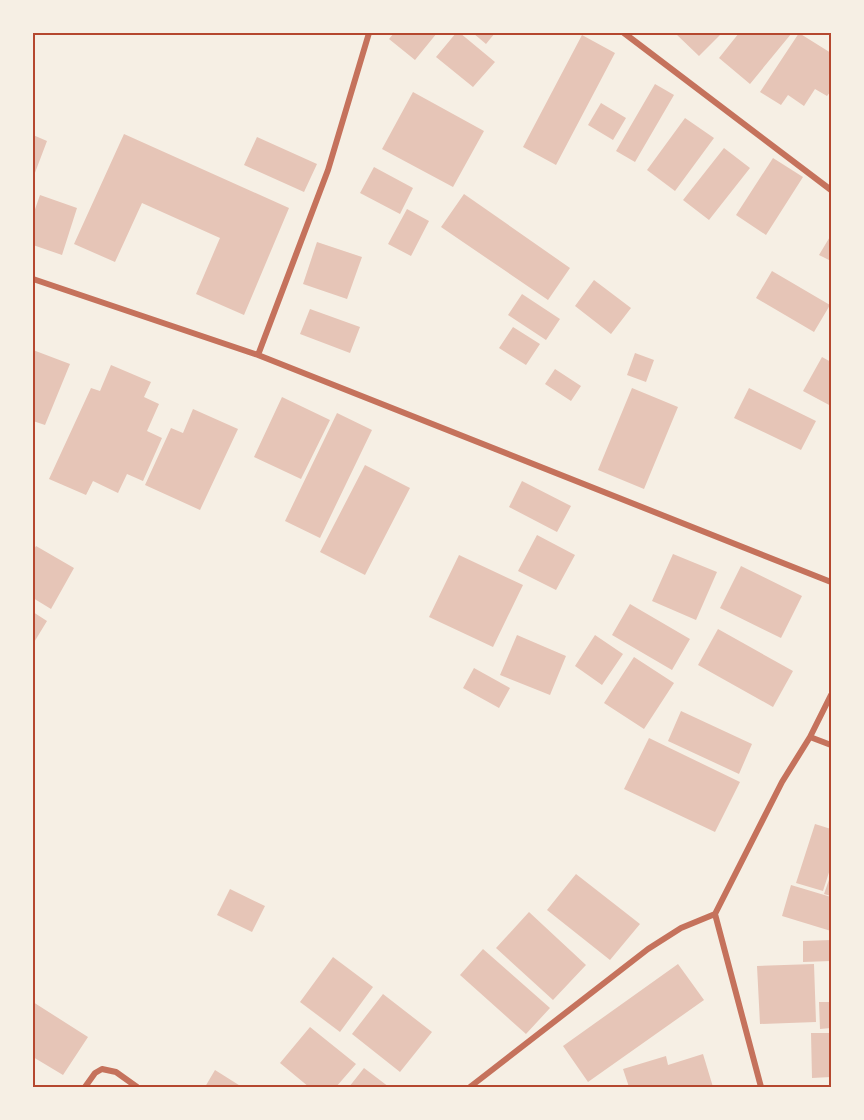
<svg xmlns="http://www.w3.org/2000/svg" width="864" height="1120" font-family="'Space Grotesk',sans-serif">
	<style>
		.building { fill: #e6c5b7 }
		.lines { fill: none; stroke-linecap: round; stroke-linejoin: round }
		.minor { stroke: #c5725c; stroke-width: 6 }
		.neatline { fill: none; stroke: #b5482f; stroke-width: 2 }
	</style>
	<rect width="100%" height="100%" fill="#f6efe4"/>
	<path class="building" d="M394,33h43l-22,27 -26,-21z
		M456,33h4l35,29 -22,25 -37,-30z
		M473,33h22l-9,11z
		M677,33h45l-23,23 -23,-22z
		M739,33l52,1 -41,50 -31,-26z
		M799,33l32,20v38l-4,5 -12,-7 -11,17 -16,-11 -7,10 -21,-13z
		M582,35l33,18 -59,112 -33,-18z
		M655,84l19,11 -39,67 -19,-11z
		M413,92l71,39 -31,56 -71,-38z
		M601,103l25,15 -13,22 -25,-15z
		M685,118l29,20 -39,53 -28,-21z
		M124,134l165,74 -45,107 -48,-21 24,-56 -78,-35 -27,59 -41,-18z
		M33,135l14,6 -14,37z
		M257,137l60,27 -13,28 -60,-27z
		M724,148l26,20 -41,52 -26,-20z
		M773,158l30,19 -37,58 -30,-20z
		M374,167l39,21 -13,26 -40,-21z
		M464,194l106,74 -22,32 -107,-73z
		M40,195l37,13 -15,47 -29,-10v-30z
		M407,209l22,12 -18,35 -23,-12z
		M831,235v26l-12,-6z
		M317,242l45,15 -15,42 -44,-15z
		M772,271l58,34 -16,27 -58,-34z
		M594,280l37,28 -20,26 -36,-28z
		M522,294l38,25 -14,21 -38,-25z
		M310,309l50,18 -10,26 -50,-19z
		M513,327l27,17 -14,21 -27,-17z
		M33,350l37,14 -25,61 -12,-4z
		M635,353l19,7 -8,22 -19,-7z
		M822,357l9,5v44l-28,-15z
		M111,365l40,17 -7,15 15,7 -12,27 15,7 -19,43 -16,-7 -9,19 -25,-12 -7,14 -37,-16 42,-91 9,3z
		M555,369l26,17 -10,15 -26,-17z
		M632,388l46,19 -34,82 -46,-19z
		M749,388l67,33 -15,29 -67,-32z
		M282,397l48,23 -29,59 -47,-22z
		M193,409l45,20 -38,81 -55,-25 26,-57 12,5z
		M337,413l35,17 -52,108 -35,-17z
		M365,465l45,23 -45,87 -45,-23z
		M522,481l49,25 -14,26 -48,-25z
		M537,535l38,20 -19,35 -38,-19z
		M36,546l38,22 -23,41 -18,-11v-47z
		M673,554l44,18 -21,48 -44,-19z
		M459,555l64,30 -30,62 -64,-30z
		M741,566l61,30 -21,42 -61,-30z
		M630,604l60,35 -18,31 -60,-35z
		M33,612l14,9 -14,23z
		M718,629l75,42 -20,36 -75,-42z
		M517,635l49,21 -16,39 -50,-20z
		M595,635l28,19 -21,31 -27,-19z
		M634,657l40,26 -30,46 -40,-26z
		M474,668l36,20 -11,20 -36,-20z
		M681,711l71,33 -13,30 -71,-33z
		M649,738l91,44 -25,50 -91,-43z
		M815,824l16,5v37l-8,25 -27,-8z
		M576,874l64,50 -30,36 -63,-50z
		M831,874v22l-7,-2z
		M791,885l40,12v34l-49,-15z
		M230,889l35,17 -13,26 -35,-17z
		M529,912l57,53 -33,35 -57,-52z
		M831,940v21l-28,1v-21z
		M483,949l67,59 -24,26 -66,-59z
		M333,957l40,30 -33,45 -40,-30z
		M678,964l26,36 -116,82 -25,-36z
		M814,964l2,58 -56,2 -3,-58z
		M383,994l49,38 -32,40 -48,-38z
		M33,1002l55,35 -25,38 -30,-18z
		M819,1002h12v26l-11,1z
		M310,1027l46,37 -20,23h-27l-29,-24z
		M811,1033h20v44l-19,1z
		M703,1054l10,33h-84l-6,-18 43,-13 2,9z
		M364,1068l25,19h-40z
		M215,1070l27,17h-37z"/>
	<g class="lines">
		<path class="minor" d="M624,33l207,157
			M33,279l225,76 573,227
			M258,355l70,-185 41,-137
			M810,737l21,8
			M85,1087l10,-14 7,-4 14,3 21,15
			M470,1087l178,-138 33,-21 34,-14
			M761,1087l-46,-173 67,-132 28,-45 21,-42"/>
	</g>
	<rect width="864" height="1120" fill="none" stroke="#f6efe4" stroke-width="69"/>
	<rect x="34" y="34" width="796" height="1052" class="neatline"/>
</svg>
